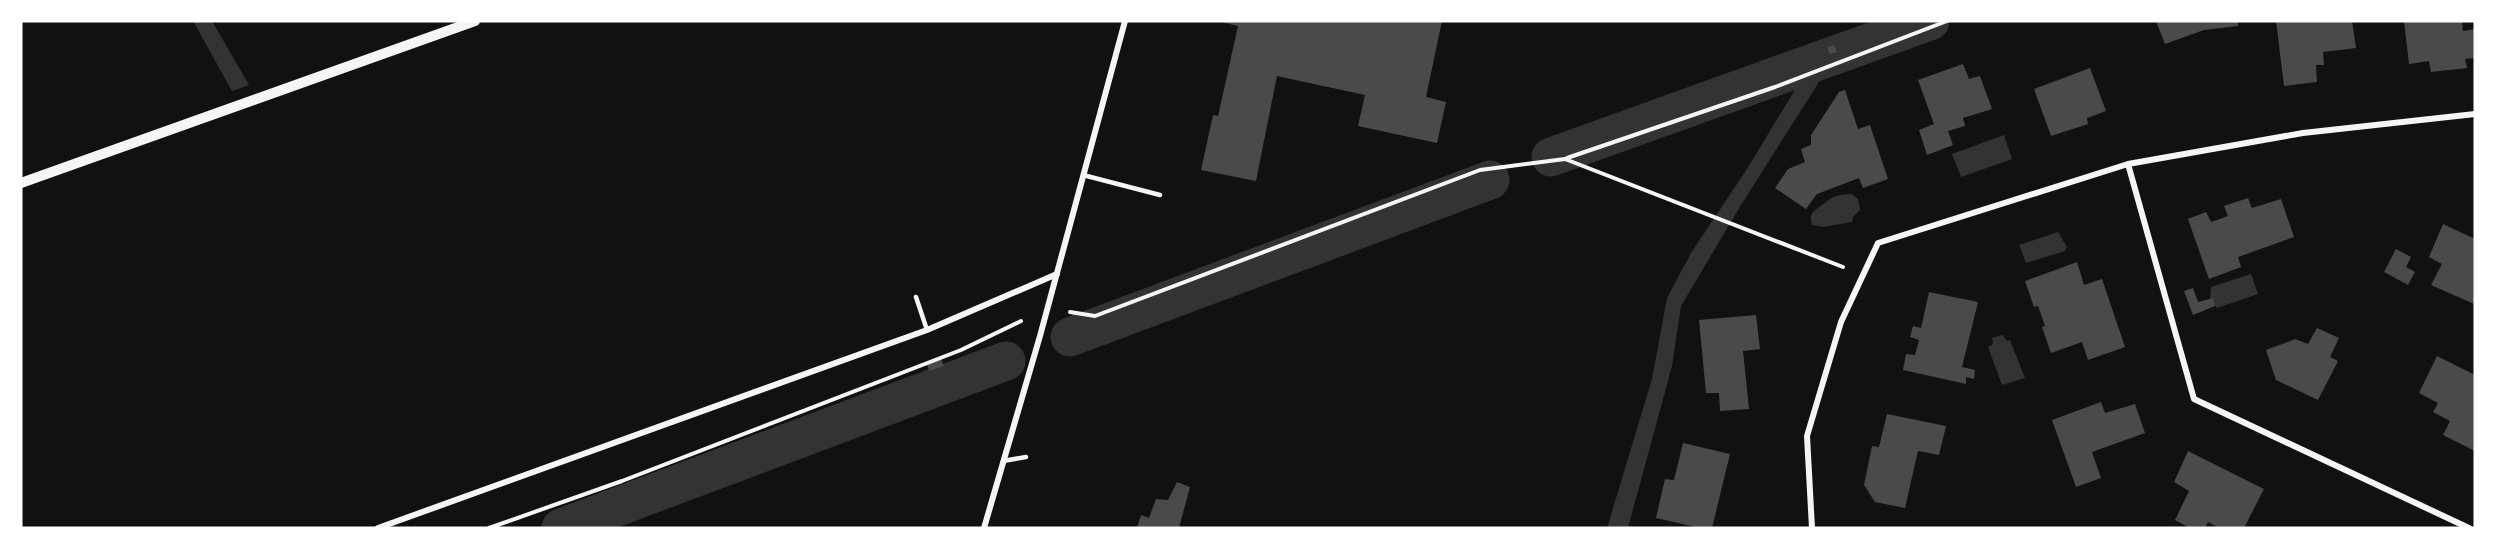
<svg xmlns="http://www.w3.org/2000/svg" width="2496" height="549" font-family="Montserrat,sans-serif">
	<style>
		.water { fill: #333 }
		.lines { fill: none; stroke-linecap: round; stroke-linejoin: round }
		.canal { stroke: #333; stroke-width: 39 }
		.building { fill: #4a4a4a }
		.path { stroke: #f5f5f5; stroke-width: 4 }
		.service { stroke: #f5f5f5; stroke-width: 4.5 }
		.minor { stroke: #f5f5f5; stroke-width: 6 }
		.tertiary { stroke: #f5f5f5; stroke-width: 10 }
	</style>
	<rect width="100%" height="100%" fill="#111"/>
	<path class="water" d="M193,21h19l37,64 -17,6z
		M1826,71l-85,134 -60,101 -9,60 -44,162h-21l45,-149 15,-81 24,-45 54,-81 56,-92z
		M2004,135l8,24 -51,18 -9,-23z
		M1852,194l6,5 2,11 -7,7 -1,5 -29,5 -11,-2c-3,-11 0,-13 9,-19 13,-10 13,-11 31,-12z
		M2058,232l9,15 -2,4 -39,12 -7,-18z
		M2251,274l7,20 -41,14 -7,-8 1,-13z
		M2003,335l4,6 3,-1 15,38 -23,7 -14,-38 5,-3 -1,-6z"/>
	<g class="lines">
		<path class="canal" d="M1551,157l379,-136
			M1070,337l420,-157
			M561,528l445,-167"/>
	</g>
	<path class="building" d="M1217,21h225l-16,76 20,5 -9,41 -79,-17 7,-31 -88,-19 -21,105 -55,-11 12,-55 5,1 20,-90z
		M2156,21h82v5l-34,4 -39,14z
		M2276,21h76l4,27 -33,4 1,13h-8l1,17 -33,4z
		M2404,21h58l1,10 12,-2v29l-10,1 2,9 -36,4 -2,-11 -20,3z
		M1834,45l3,7 -7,2 -3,-7z
		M1963,64l6,15 11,-3 12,33 -29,9 2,8 -17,5 5,14 -26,10 -8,-25 15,-6 -16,-44z
		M2090,68l16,43 -19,7 1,6 -37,12 -17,-47z
		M1845,90l13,39 12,-4 18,54 -25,9 -4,-10 -42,16 -11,15 -31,-21 13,-19 17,-7 -4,-13 10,-4v-10l28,-43z
		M2248,198l4,10 29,-9 13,38 -56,20 3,10 -32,12 -21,-60 18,-7 5,10 17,-6 -4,-10z
		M2443,224l32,15 -1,65 -43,-19 11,-21 -13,-7z
		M2396,249l15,8 -5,10 9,5 -7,13 -24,-13z
		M2077,262l7,23 18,-6 23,68 -37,13 -6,-18 -31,11 -9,-26 3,-1 -7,-20 -4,1 -9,-26z
		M2193,288l5,14 15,-4 2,8 -22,9 -9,-24z
		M1929,292l49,10 -16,65 13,3 -1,9 -8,-2v7l-63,-14 3,-16 9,1 4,-15 -9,-3 3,-11 8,2z
		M1756,315l4,34 -17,2 6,58 -29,2 -1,-18h-13l-7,-73z
		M2317,328l22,10 -9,19 8,4 -20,39 -42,-20 -10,-30 29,-11 13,5z
		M2437,356l38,19v76l-32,-16 7,-14 -17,-9 5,-9 -19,-10z
		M941,359l3,7 -15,5 -2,-7z
		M2101,402l4,11 30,-9 10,29 -53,19 9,26 -25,9 -24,-67z
		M1887,414l59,12 -7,29 -21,-4 -13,57 -30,-6 -11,-17 8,-39 7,1z
		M1683,443l47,11 -18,74h-12l-44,-10 9,-39 9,1z
		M2188,451l76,38 -20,39h-25l-11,-6 -3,6h-15l-15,-8 14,-29 -15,-9z
		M1177,482l13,5 -11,41h-42l4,-13 8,3 7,-19 12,1z"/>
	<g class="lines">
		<path class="path" d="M1567,158l208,-71 172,-66
			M1070,312l25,4 385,-146 85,-11 278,108
			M489,528l133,-47 339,-131 60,-29"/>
		<path class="service" d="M1083,175l77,20
			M916,297l11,33
			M1003,461l23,-4"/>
		<path class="minor" d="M2128,164l66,235 275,129
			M378,528l549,-198 130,-56
			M984,528l56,-192 85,-315
			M1812,528l-5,-92 34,-114 37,-79 250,-79 175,-31 172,-19"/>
		<path class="tertiary" d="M21,183l454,-162"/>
	</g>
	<rect width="2496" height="549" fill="none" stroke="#ffffff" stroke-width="45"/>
</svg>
